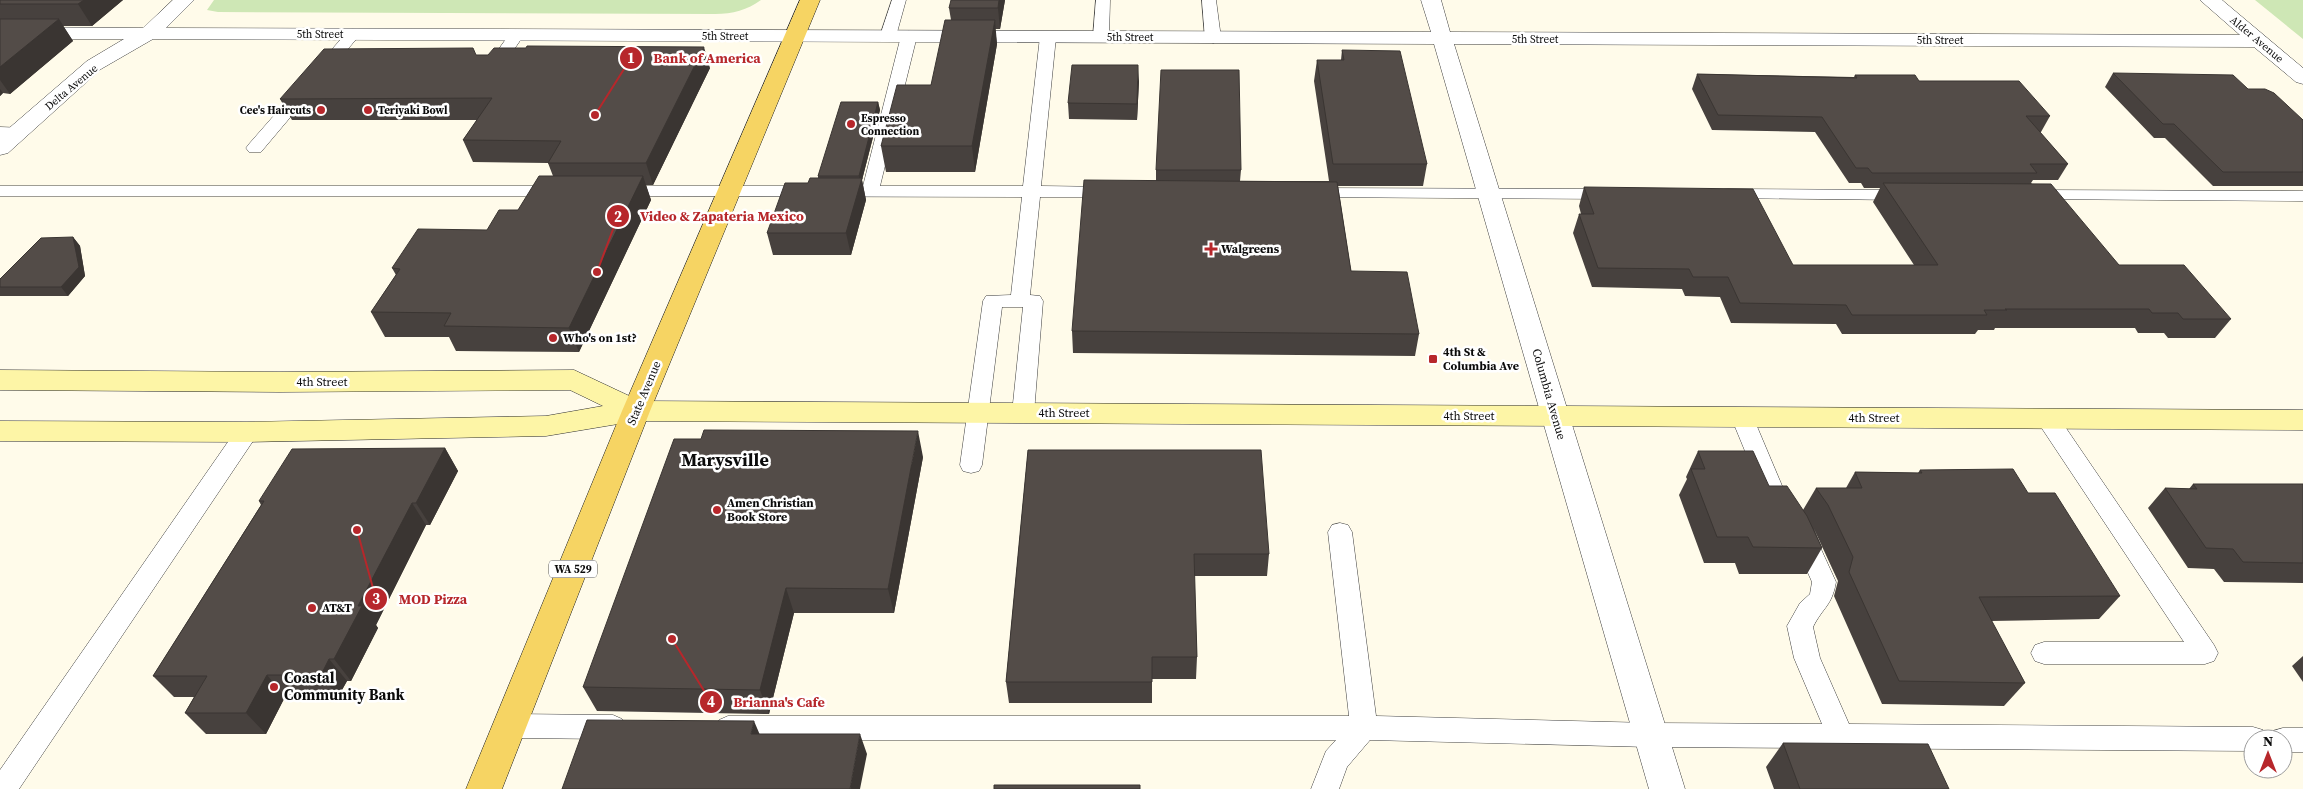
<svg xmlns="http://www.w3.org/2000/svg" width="2303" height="789" font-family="'Source Serif 4',serif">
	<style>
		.green { fill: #cee7b5 }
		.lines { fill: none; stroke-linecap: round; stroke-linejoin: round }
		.lane-casing { stroke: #3e3e3e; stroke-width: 1 }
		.street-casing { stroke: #3e3e3e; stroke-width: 1 }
		.secondary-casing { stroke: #2d2d2d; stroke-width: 1 }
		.primary-casing { stroke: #1c1c1c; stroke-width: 1 }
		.lane { fill: #fff; fill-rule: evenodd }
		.street { fill: #fff; fill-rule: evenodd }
		.secondary { fill: #fdf5a6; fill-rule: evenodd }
		.primary { fill: #f6d463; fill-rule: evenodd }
		.wall { fill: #47413e }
		.shaded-wall { fill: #3a3532 }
		.building { fill: #534c48; stroke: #3a3532 }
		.poi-dot { fill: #b7272b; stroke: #fff; stroke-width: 2 }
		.labels { text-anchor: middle; stroke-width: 5; stroke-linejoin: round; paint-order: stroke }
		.far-street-label { font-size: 11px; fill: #0b0b0b; stroke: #fff }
		.far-poi-label { font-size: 11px; font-weight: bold; fill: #0b0b0b; stroke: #fff; text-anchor: start }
		.shield { fill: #fff; stroke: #545454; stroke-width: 1 }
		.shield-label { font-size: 11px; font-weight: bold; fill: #0b0b0b }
		.poi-label { font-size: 12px; font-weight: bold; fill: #0b0b0b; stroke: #fff; text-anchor: start }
		.street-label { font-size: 12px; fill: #0b0b0b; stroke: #fff }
		.near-poi-label { font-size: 15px; font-weight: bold; fill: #0b0b0b; stroke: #fff; text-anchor: start }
		.district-label { font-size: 18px; font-weight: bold; fill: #0b0b0b; stroke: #fff }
		.leader { fill: none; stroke: #b7272b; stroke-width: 2 }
		.callout-dot { fill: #b7272b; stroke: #fff; stroke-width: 2 }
		.mark-label { font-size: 15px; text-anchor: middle; font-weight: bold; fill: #fff }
		.callout-label { font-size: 14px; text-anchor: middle; font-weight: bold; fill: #b7272b; stroke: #fff; stroke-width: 5; stroke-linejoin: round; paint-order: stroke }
	</style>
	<rect width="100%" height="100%" fill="#fffbea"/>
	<path class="green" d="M214,0h547c-14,10 -28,14 -46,14l-497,-2 -11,-2z
		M2255,0h48v39z"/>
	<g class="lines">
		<g class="lane-casing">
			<path id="lane" d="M892,0h14l-10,36 -8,5 -8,-5z
				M1096,0h14l-1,37 -8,5 -8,-5z
				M1202,0h14l5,38 -3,3 -5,2 -8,-5z
				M353,29l5,2 3,3 -3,3 -97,115h-12l-3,-4 3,-4 99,-113z
				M516,30l8,5 -27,39h-12l-2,-3 2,-3 26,-36z
				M909,31l8,5 -37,150h143l17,-149 8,-5 8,5 -15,149 71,1 6,1 3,4 -3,4 -6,1h-72l-10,98 10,1 3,5 -9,112 -3,5 -8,3 -8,-3 -3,-5 11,-106h-21l-20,158 -3,6 -8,2 -8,-2 -3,-6 23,-164 3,-5 25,-1 11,-98 -402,-1 -6,-1 -3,-4 3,-4 6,-1h243l38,-150z
				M0,127l24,1 2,4 -2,4 -24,1z
				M0,186h557l6,1 3,4 -3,4 -6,1h-557z
				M1310,188l300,1 6,1 3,4 -3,4 -6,1 -306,-2 -3,-4 3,-4z
				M1728,189l177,1 6,1 3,4 -3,4 -6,1 -183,-2 -3,-4 3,-4z
				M2033,190l270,1v10l-276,-2 -3,-4 3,-4z
				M1742,409l8,2 3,6 30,71 13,22 -4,6 -8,3 -8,-3 -15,-26 -30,-73 3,-6z
				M2047,410l8,2 159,233 4,8 -4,8 -9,3h-161l-9,-3 -4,-8 4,-8 9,-3h140l-145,-218 -3,-6 3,-6z
				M247,424l8,2 3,6 -3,6 -236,351h-19v-19l239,-344z
				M1340,523l8,2 4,7 24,184 274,7 172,1 -28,-66 -7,-32 13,-23 10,-9 2,-12 -21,-48 4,-7 8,-2 8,2 25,55c-4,24 -13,25 -23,45l7,31 29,66 404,3 10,3 3,9h-13v12l-603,-4 -280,-7 -23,27 -8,22h-28l15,-38 10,-11h-608l-9,-4 -4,-8 4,-8 9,-4h621l-21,-184 4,-7z
				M509,714l104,1 9,4 4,8 -4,8 -9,4 -104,-1 -9,-4 -4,-8 4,-8z
				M2283,728h20v24h-20v-13h-13l3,-8z"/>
		</g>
		<g class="street-casing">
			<path id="street" d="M173,0h21l-28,28 1265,4 -10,-32h20l9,32 790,3 -40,-35h22l81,68v16l-7,-2 -42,-35 -800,-3 231,745h-36l-215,-745 -1281,-5 -52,30 -93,84 -8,2v-19l87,-75 37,-22h-124v-12l143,1z"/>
		</g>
		<g class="secondary-casing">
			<path id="secondary" d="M0,370l279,2 295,-2 66,31 1663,9v20l-1667,-9 -90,15 -299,6 -247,-1v-20l247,1 299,-6 57,-10 -33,-16 -291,2 -279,-2z"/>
		</g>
		<g class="primary-casing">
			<path id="primary" d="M800,0h20l-170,411 -148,378h-36l156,-378z"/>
		</g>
		<use href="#lane" class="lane"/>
		<use href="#street" class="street"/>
		<use href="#secondary" class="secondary"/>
		<use href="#primary" class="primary"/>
	</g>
	<path class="wall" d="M0,0h123l-31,26h-29l10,15 -63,53 -7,-1 -3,3z
		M1005,0l-5,29h-5l2,15 -22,128h-89l-5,-26 50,-61 20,-65 -2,-12z
		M1342,50l85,114 -4,22h-85l13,85 68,63 -4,22 -342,-3 -1,-22 84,-151v-10h85l-1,11h89l-15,-100 3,-21h24z
		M476,55l234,13 -57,117h-7l5,15 -72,152 -123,-1 -7,-14h-64l-14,-25 25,-37 -4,-7 95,-38 31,-20 35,-34 -5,-13 -75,-1 -10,-22 14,-20h-185l-12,-21z
		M2113,73l135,16 55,31v66h-90l-48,-48h-11l-49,-51z
		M1697,74l157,3 1,-2 64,6 131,35 -9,16h-2l29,32 -10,16h-25l-2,3 88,82 112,54 -16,19h-47l-4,-5h-26l-3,-5h-140l-1,2h-16l-3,4h-133l-6,-10 -105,-1 -11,-26 -35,-1 -3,-7 -90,-2 -19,-54 6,-19h2l-2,-8 5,-19 209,78h121l-41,-63 7,-14h-16l-3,-5h-12l-34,-51 -103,-2 -20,-41z
		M1139,81l-2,39 -68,-1 -1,-16z
		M878,102l2,8 -18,70 4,20 -15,55h-78l-6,-22 41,-50 10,-5v-2z
		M73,237l7,9 5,30 -17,20h-68v-17z
		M445,448l13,23 -28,54h-4l-50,100 2,3 -27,53h-4l-9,16h-53l-19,37h-60l-21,-21 9,-16h-20l-21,-21 108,-171 -2,-4z
		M1028,450l241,104 -2,22h-73l3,81 -1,22h-44v24h-143l-3,-21z
		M1698,451l71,35 34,24 13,-22h30l9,-16 63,1 2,-3 108,23 92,103 -21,23 -108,2 34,62 -21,23 -122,-2 -48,-108 4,-15 -24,-52 8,19 -15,26h-68l-4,-11h-31l-25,-68 8,-16 -1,-2z
		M923,457l-29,156h-100l-25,101 -172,-3 -14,-24z
		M2193,484h110v99l-79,-1 -10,-13 -26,-1 -40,-60 17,-20 24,1z
		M2303,656v26l-11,-16z
		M1783,743l166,46h-175l-8,-22z"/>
	<path class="shaded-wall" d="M84,0h39l-31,26 -14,-22z
		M999,0h6l-5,29 -2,-21z
		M59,19l14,22 -63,53 -10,-14v-13z
		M995,20l2,24 -22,128 -3,-26z
		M704,47l6,21 -57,117 -7,-22z
		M1138,65l1,16 -2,39v-16z
		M0,89l3,4 -3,3z
		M878,102l2,8 -18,70 4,20 -15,55 -5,-22 14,-50 -1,-7z
		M643,176l8,24 -72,152 -10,-24z
		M73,237l7,9 5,30 -17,20 -7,-9z
		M918,431l5,26 -29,156 -6,-24z
		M445,448l13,23 -28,54 -14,-22z
		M412,503l14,22 -50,100 2,3 -27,53 -17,-22 24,-53z
		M786,588l8,25 -25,101 -9,-24z
		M329,659l18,22 -9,16 -17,-22z
		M267,675l18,22 -19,37 -20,-21z
		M754,721l9,21 -12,-8z
		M860,734l7,20 -7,35h-10z"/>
	<path class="building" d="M0,0h84l-6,4h-78z
		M951,0h48l-1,8h-49z
		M0,19h59l-59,48z
		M945,20h50l-23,126h-91l16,-61h34z
		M527,46l177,1 -58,116h-98l13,-22 -98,-1 29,-42 -212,1 44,-50 149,-1 3,7h12l6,-7h32z
		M1342,50l58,1 27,113h-94l-16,-104h27z
		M1072,65h66l-1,39 -69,-1z
		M1161,70h78l2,100h-85z
		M2113,73l120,2 15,14h17l9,4 29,27v52h-80l-49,-48h-11z
		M1697,74l160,4 -2,-3h60l4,6h100l31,35h-24l42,48h-38l7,9h-165l-4,-5h-12l-34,-51 -104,-2z
		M841,102h37l-19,74h-41z
		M539,176h104l-74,152 -125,-2 7,-13 -80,-1 29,-43 -8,-1 26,-39 69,1 12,-20h19z
		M810,178h52l-16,55h-79l18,-50h23z
		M1084,180l253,2 14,89 56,1 12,62 -347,-3z
		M1883,183l168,1 68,81h65l47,54h-48l-5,-6h-26l-3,-4h-144l2,1h-23l3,5h-135l-6,-10 -106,-2 -12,-26h-35l-4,-8 -91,-1 -19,-54h15l-10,-27 169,2 40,76h145z
		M73,237l6,30 -18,20h-61v-8l41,-41z
		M704,430l214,1 -30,158 -102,-1 -26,102 -177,-3 91,-248h27z
		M445,448l-29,55h-4l-54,103h4l-28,53h-5l-8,16h-54l-21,38h-61l22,-37h-54l111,-175h-5l33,-52z
		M1028,450h233l8,104h-75l3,103h-45v25h-146z
		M1698,451h55l16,35h18l20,30 15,32 -69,-1 -5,-10h-31l-26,-68h14z
		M2013,469l15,24h27l65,103 -141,1 46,86 -126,-2 -50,-109 4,-15 -25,-52 -12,-17h46l-7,-16 67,1 -2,-3z
		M2193,484h110v79l-60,-1 -10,-13 -27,-1 -41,-60 32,1z
		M587,720l167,1 -3,13h109l-10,55h-288z
		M1783,743l145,1 21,45h-149z
		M994,785h146v4h-146z"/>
	<g class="poi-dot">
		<circle cx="321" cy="110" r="5"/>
		<circle cx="368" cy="110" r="5"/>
		<circle cx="851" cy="124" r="5"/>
		<path d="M1208.5 241.5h5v5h5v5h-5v5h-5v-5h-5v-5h5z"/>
		<circle cx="553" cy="338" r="5"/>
		<rect x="1428" y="354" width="10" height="10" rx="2.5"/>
		<circle cx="717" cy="510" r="5"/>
		<circle cx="312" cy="608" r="5"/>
		<circle cx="274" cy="687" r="5"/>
	</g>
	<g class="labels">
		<g class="far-street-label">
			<text x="320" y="38">5th Street</text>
			<text x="725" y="40">5th Street</text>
			<text x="1130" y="41">5th Street</text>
			<text x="1535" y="43">5th Street</text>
			<text transform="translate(2257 39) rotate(40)" y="4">Alder Avenue</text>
			<text x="1940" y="44">5th Street</text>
			<text transform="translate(71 87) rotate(-40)" y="4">Delta Avenue</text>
		</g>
		<g class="far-poi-label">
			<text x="311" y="114" text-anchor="end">Cee's Haircuts</text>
			<text x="378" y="114">Teriyaki Bowl</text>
			<text x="861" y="122">Espresso<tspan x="861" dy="13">Connection</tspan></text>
		</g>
		<rect class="shield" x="549" y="560.5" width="48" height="17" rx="4"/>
		<g class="shield-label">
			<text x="573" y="573">WA 529</text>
		</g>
		<g class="poi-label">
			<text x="1221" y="253">Walgreens</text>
			<text x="563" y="342">Who's on 1st?</text>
			<text x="1443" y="356">4th St &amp;<tspan x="1443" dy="14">Columbia Ave</tspan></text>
			<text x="727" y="507">Amen Christian<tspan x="727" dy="14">Book Store</tspan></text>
			<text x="322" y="612">AT&amp;T</text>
		</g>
		<g class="street-label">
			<text x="322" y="386">4th Street</text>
			<text transform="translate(644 393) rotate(-67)" y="4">State Avenue</text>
			<text transform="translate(1549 394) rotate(74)" y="4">Columbia Avenue</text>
			<text x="1064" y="417">4th Street</text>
			<text x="1469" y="420">4th Street</text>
			<text x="1874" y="422">4th Street</text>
		</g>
		<g class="near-poi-label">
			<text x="284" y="683">Coastal<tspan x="284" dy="17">Community Bank</tspan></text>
		</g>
		<g class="district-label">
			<text x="725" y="466">Marysville</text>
		</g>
	</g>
	<path class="leader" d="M595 115L631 58M597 272L618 216M357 530L376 599M672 639L711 702"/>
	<g class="callout-dot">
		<circle cx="595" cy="115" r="5"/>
		<circle cx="597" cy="272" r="5"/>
		<circle cx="357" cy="530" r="5"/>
		<circle cx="672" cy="639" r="5"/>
		<circle cx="631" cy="58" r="12"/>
		<circle cx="618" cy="216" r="12"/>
		<circle cx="376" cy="599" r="12"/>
		<circle cx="711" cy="702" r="12"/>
	</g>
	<g class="mark-label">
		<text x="631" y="63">1</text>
		<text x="618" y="222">2</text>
		<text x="376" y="604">3</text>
		<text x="711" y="707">4</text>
	</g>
	<g class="callout-label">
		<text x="707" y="63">Bank of America</text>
		<text x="722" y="221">Video &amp; Zapateria Mexico</text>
		<text x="433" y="604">MOD Pizza</text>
		<text x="779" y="707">Brianna's Cafe</text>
	</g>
	<g transform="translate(2268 754)"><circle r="24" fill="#ffffff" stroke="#9d9d9d"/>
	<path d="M0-4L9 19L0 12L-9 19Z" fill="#b7272b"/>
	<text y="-8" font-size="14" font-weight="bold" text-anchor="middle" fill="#0b0b0b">N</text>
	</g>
</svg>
